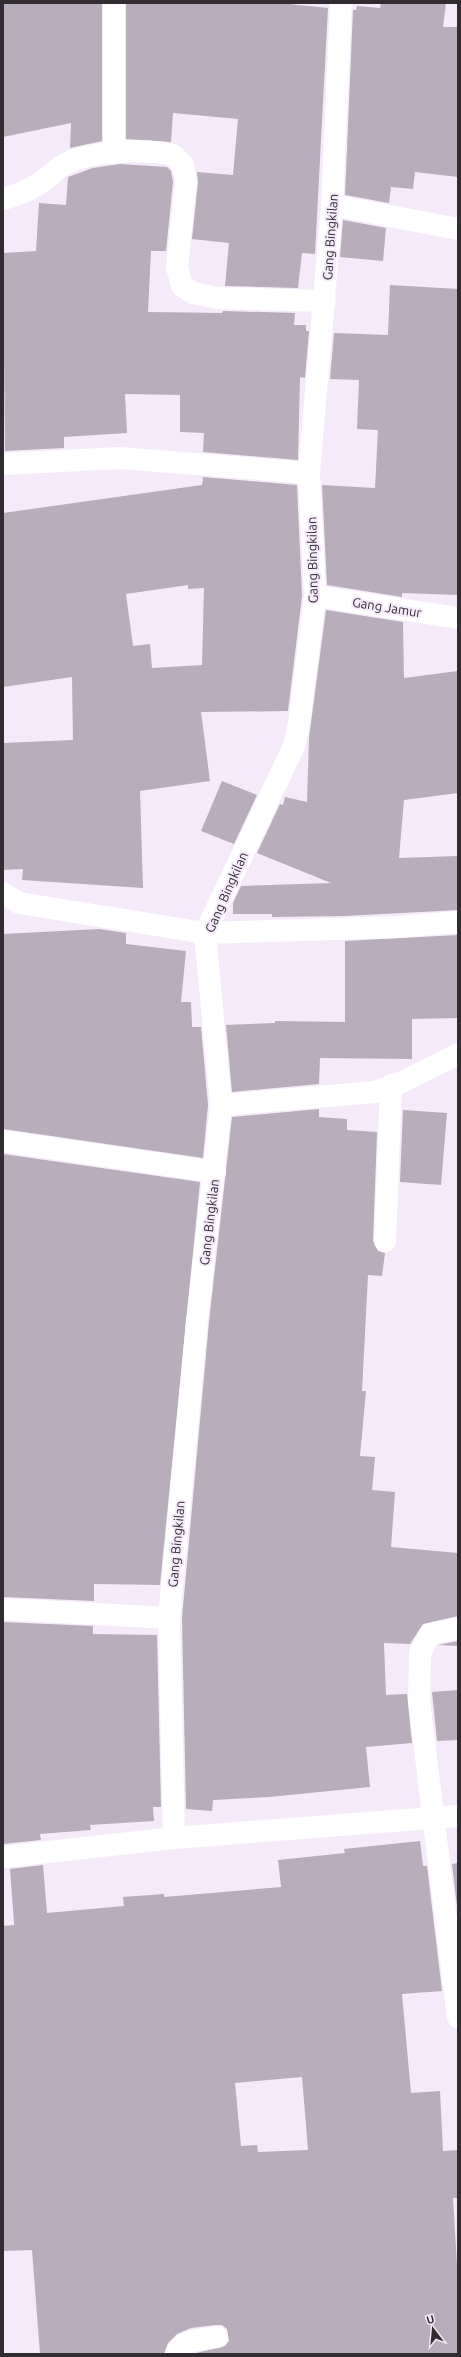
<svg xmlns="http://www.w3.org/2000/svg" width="461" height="2357" font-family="Ubuntu,sans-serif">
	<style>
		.building { fill: #b8adbb; fill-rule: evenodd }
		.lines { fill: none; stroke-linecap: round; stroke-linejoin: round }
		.street { stroke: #fff; stroke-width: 22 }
		.labels { text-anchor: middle; stroke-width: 4; stroke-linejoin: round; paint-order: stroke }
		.street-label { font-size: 13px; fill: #302c31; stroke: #f5eaf9 }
	</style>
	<rect width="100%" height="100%" fill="#f5eaf9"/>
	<path class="building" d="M3,3h99v138l-32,7 1,-25 -68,14z
		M126,3h154l48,5 -13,246 -13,-1 -4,35 -73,-2 4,-43 -37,-4 6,-57 -1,-10 36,3 5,-56 -65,-6 -2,29 -45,-3z
		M381,3h65l-3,24h15v150l-43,-5 -2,17 -22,-2 -2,16 -44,-8 8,-185h3l1,-4 23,2z
		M120,164l47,3 4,4 2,11 -7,69h-15l-3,61 74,1 1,-2 72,2 -1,12h12v6h3l-4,47 -5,-1 -2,83 -95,-8 1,-19 -24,-1v-37l-55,-1 2,39 -63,4v11l-59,3 -2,-198 33,-2 3,-48 27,2 2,-28 25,-9z
		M343,220l43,8 -3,33 -43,-4z
		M390,285l68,4v306l-56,-2v4l-75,-12 -5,-100 53,3 3,-58 -21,-1 2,-49 -29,-1 4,-46 54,2z
		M203,477l94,8 5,111 -14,115 -87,1 9,69 -70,10 3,97 -121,-8 1,-11 -20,1v-127l70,-3 -1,-63 -69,10v-174l199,-28zM188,585v4l16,-1 -2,77 -50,3 -2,-24 -17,2 -7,-52z
		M326,610l77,12 1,56 54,-7v122l-54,7 -5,58 59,-2v54l-113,6 -73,1v-3h-39v-11l8,-17 90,-3 -74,-30 23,-49 3,1 2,-8 22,5 2,-64z
		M222,781l35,14 -23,49 -33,-13z
		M99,929l27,4v11l60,7 -5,51h10l1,25h9l7,78 -5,53 -200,-29v-195z
		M458,935v83l-46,1v40l-92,-1 -1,26 -87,8 -6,-67 49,-2v-2l70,1v-81z
		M319,1109v8l28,2v11l30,2 -4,109 5,10 7,2 -3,23 -14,-1 -6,116h4l-6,65 15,1 -3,33 23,2 -4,55 67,6v63l-35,8 -13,20 -26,-1 2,52 21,-1 5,49 -46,4 4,40 -101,10 -56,3 -1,11 -26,-2 -4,-191 27,-296 23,-205z
		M403,1110l44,3 -6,72 -41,-3z
		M3,1154l197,28 -40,403 -66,-1v17l-91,-4z
		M3,1622l90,4v8l64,1 4,172h-8l1,14 -64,4 1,5 -51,4 1,6 -38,4z
		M458,1641v5l-20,-1z
		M458,1690v50l-21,1 -5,-49z
		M420,1841l3,25h4l15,125 -40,3 9,99 29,-2 3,60 15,-1v48h-5l5,83v73h-266l33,-8 4,-5 -2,-12 -5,-4h-7l-24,3 -14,6 -9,9 -4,11h-124l-8,-104 -29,1v-325l11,-1v-2l-4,-54 33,-4 4,48 77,-7 -1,-9 41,-3v3l117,-10 -3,-27 67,-7 -1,-4zM302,2077l6,73 -50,2 -1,-7 -16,1 -6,-63z
		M458,1863v52l-6,-51z"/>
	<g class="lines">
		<path class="street" d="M114,153v-150
			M3,199c12,-3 24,-8 34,-14 11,-6 19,-17 30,-22 24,-12 81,-15 106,-8l10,10 3,16 -9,86 5,19 11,7 25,5 107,3
			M332,205l126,24
			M3,464l117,-6 189,15
			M315,596l143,22
			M3,893l16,10 186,30 194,-6 59,-5
			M221,1105l154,-13 27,-10 56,-28
			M3,1141l212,31
			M385,1241l6,-156
			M3,1609l166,9
			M458,1628l-28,6 -10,19 -1,48 39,316
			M174,1838l-5,-220 28,-297 24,-216 -16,-172 89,-187 5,-22 16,-128 -6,-123 23,-268 9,-202
			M3,1857l171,-19 284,-22
			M176,2354c5,-16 27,-14 41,-17"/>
	</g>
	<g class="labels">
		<g class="street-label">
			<text transform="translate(330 237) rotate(-86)" y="5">Gang Bingkilan</text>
			<text transform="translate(312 560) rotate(-91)" y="5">Gang Bingkilan</text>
			<text transform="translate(387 607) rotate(9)" y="5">Gang Jamur</text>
			<text transform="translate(226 892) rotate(-66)" y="5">Gang Bingkilan</text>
			<text transform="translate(209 1222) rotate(-83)" y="5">Gang Bingkilan</text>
			<text transform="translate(176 1544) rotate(-85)" y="5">Gang Bingkilan</text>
		</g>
	</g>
	<rect width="461" height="2357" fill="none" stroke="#302c31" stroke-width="8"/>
	<g transform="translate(433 2329) rotate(344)" stroke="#f5eaf9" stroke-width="3" paint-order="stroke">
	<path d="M0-3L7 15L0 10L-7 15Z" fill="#302c31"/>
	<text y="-6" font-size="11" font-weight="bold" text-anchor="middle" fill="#302c31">U</text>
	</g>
</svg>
